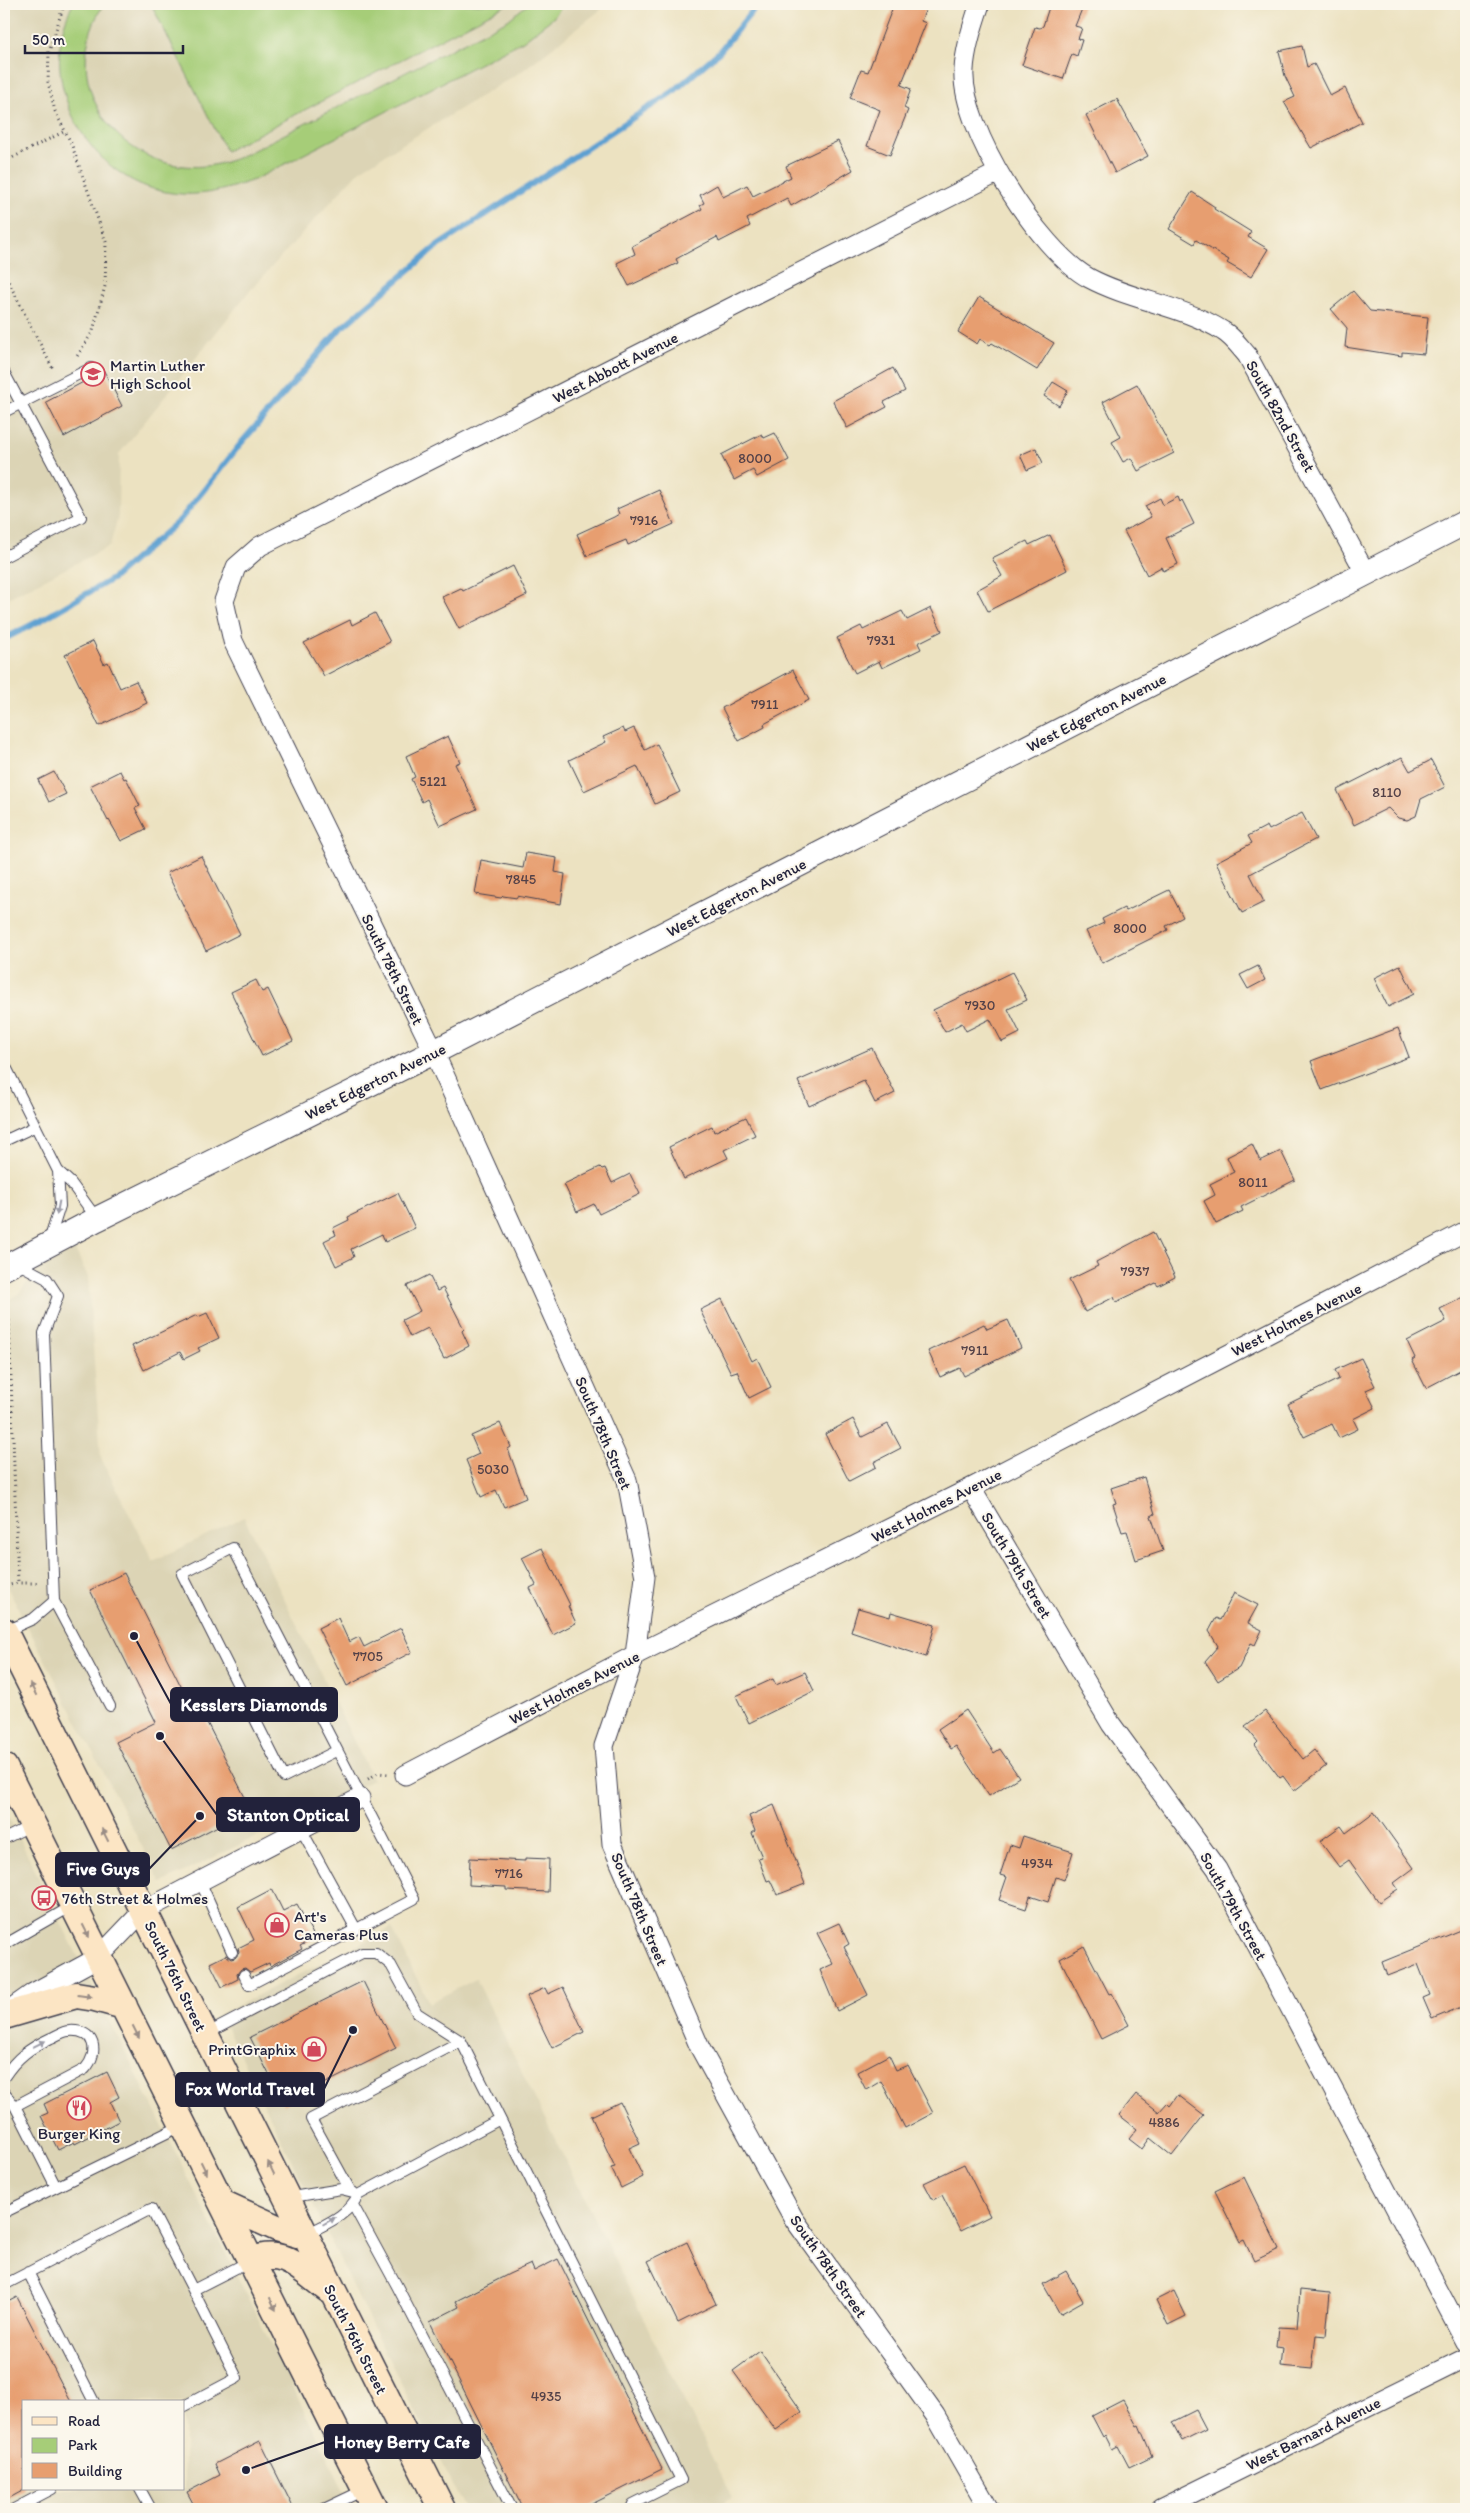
<svg xmlns="http://www.w3.org/2000/svg" width="1470" height="2513" font-family="Itim,sans-serif">
	<style>
		.built { fill: #dcd4b5; fill-rule: evenodd }
		.green { fill: #a6cd78; stroke: #64785a }
		.lines { fill: none; stroke-linecap: round; stroke-linejoin: round }
		.stream { stroke: #5da0d1; stroke-width: 6 }
		.building { fill: #e79e6f }
		.service-casing { stroke: #403f4f; stroke-width: 12 }
		.minor-casing { stroke: #403f4f; stroke-width: 21 }
		.tertiary-casing { stroke: #403f4f; stroke-width: 26 }
		.secondary-casing { stroke: #403f4f; stroke-width: 29 }
		.path { stroke: #403f4f; stroke-width: 3; stroke-dasharray: 1 4; stroke-linecap: butt }
		.service { stroke: #fff; stroke-width: 10 }
		.minor { stroke: #fff; stroke-width: 19 }
		.tertiary { stroke: #fff; stroke-width: 24 }
		.secondary { stroke: #fce5c4; stroke-width: 26 }
		.oneway { fill: #9c9ca7 }
		.oneway2 { fill: #9a8d86 }
		.labels { text-anchor: middle; stroke-width: 4; stroke-linejoin: round; paint-order: stroke }
		.number-label { font-size: 14px; fill: #534148 }
		.poi-label { font-size: 16px; fill: #22223b; stroke: #fbf7ec; text-anchor: start }
		.street-label { font-size: 16px; fill: #22223b; stroke: #fbf7ec }
		.leader { fill: none; stroke: #22223b; stroke-width: 2 }
		.callout-dot { fill: #22223b; stroke: #fbf7ec; stroke-width: 2 }
		.callout { fill: #22223b; stroke: #22223b; stroke-width: 2 }
		.callout-label { font-size: 18px; text-anchor: middle; font-weight: bold; fill: #fff }
	</style>
	<rect width="100%" height="100%" fill="#fbf7ec"/>
	<filter id="ink" filterUnits="userSpaceOnUse"><feTurbulence type="fractalNoise" baseFrequency=".02" numOctaves="2"/><feDisplacementMap in="SourceGraphic" scale="10" xChannelSelector="R" yChannelSelector="G"/><feConvolveMatrix kernelMatrix="1 2 1 2 8 2 1 2 1" color-interpolation-filters="sRGB"/></filter>
	<filter id="wash" filterUnits="userSpaceOnUse"><feTurbulence type="fractalNoise" baseFrequency=".0096" numOctaves="4" result="noise"/><feDisplacementMap in="SourceGraphic" scale="20" xChannelSelector="R" yChannelSelector="G"/><feGaussianBlur stdDeviation="1.12" result="paint"/><feColorMatrix in="noise" values="0 0 0 0 0 0 0 0 0 0 0 0 0 0 0 0 0 1.4 0 .05"/><feComposite in="paint" operator="in"/></filter>
	<g filter="url(#wash)">
		<rect width="100%" height="100%" fill="#ece2c1"/>
		<path class="built" d="M4,4h604l-86,67 -162,99 -113,124 -128,160 -1,62 -8,30 -106,54z
			M74,1247l14,30 13,181 52,103 91,-44 129,263 -212,103 -157,-302v-279l14,-8 26,-30z
			M4,1808l349,701h-349zM24,2402h160v87h-160z
			M392,1928l37,75 47,-24 256,519 -22,11h-245l-90,-177 -155,-318z"/>
		<path class="green" d="M73,4h31c-59,90 39,197 138,152l266,-136 20,-16h35l-9,13 -31,24 -269,139c-32,11 -58,19 -93,11 -77,-17 -127,-116 -88,-187z
			M151,4h355v1l-280,146z"/>
		<g class="lines">
			<path class="stream" d="M4,639l39,-20 69,-40 68,-59 62,-78 98,-113 96,-82 238,-156 45,-39 39,-48"/>
		</g>
		<g id="blocks">
			<path class="building" d="M894,4h34l-7,17 5,2 -25,62 10,4 -7,19 4,2 -18,45 -23,-9 13,-36 -30,-12 11,-28 7,2z
				M1050,4h34l-9,22 7,2 -4,11 4,1 -5,16 -5,-2 -9,25 -41,-14 13,-38 5,1 3,-2z
				M1302,46l5,21 7,-3 16,32 15,-8 17,34 -51,26 -27,-46 11,-5 -10,-21 -6,-25z
				M1117,99l31,57 -33,17 -29,-58z
				M838,141l15,29 -62,36 -4,-8 -40,21 3,7 -31,16 -2,-5 -41,22 2,4 -49,23 -12,-23 18,-9 -3,-8 70,-37 -2,-4 4,-2 -4,-8 17,-10 6,12 24,-12 6,11 38,-19 -5,-11z
				M1192,192l23,15 -1,2 37,23 -3,5 20,12 -17,28 -24,-14 2,-3 -33,-20 -2,4 -25,-15z
				M1353,291l17,20 58,6 -4,37 -22,-2v4l-57,-9 2,-19 -16,-19z
				M979,297l75,46 -17,27 -45,-27 -2,2 -10,-6 -3,5 -19,-12z
				M893,368l12,23 -21,11 3,5 -40,21 -14,-27z
				M104,371l18,35 -58,31 -18,-35z
				M1053,382l15,9 -9,15 -15,-10z
				M1137,384l37,69 -36,18 -7,-13 -8,4 -11,-20 9,-5 -18,-35z
				M775,433l14,27 -32,17 -4,-7 -19,10 -13,-25 41,-21 2,4z
				M1036,448l7,15 -16,7 -7,-15z
				M659,490l15,34 -46,21 -2,-5 -39,16 -10,-22 37,-17 5,-3 -2,-5z
				M1178,497l2,5 2,-2 12,24 -28,14 12,26 -15,7 -2,-4 -14,8 -23,-44 27,-14 -6,-11 15,-8 3,7z
				M1050,535l17,35 -79,41 -11,-21 25,-14 -10,-18 35,-17 2,4z
				M513,566l14,29 -68,34 -17,-32 19,-9 2,3z
				M931,608l11,23 -24,12 3,6 -39,19 -3,-7 -24,12 -18,-35 24,-12 2,4 39,-19 5,9z
				M375,613l15,29 -66,34 -20,-33 46,-23 2,5z
				M93,641l11,23 4,-2 12,26 16,-7 11,22 -48,23 -34,-71z
				M793,670l16,30 -45,24 1,3 -26,14 -17,-33z
				M623,728l2,4 9,-4 11,22 12,-6 23,48 -25,12 -18,-38 -53,25 -15,-31 37,-18 -3,-5z
				M448,736l12,26 -5,2 22,45 -37,17 -13,-27 -5,3 -11,-23 4,-2 -9,-21z
				M1402,757l8,14 21,-11 14,27 -24,12 -5,17 -9,4 -9,-2 -10,-10 -34,17 -17,-35z
				M120,771l4,8 2,-1 14,28 -5,2 11,21 -25,12 -12,-21 -1,1 -18,-35z
				M54,772l12,22 -17,8 -11,-22z
				M1302,813l14,26 -66,35 14,28 -22,11 -26,-51 36,-19 -4,-7 19,-10 2,4z
				M526,853l31,5 -2,14 10,2 -4,30 -44,-8v2l-14,-2 -2,2 -26,-4 6,-34 42,8z
				M201,856l39,78 -34,17 -39,-78z
				M1169,890l14,27 -17,9 2,4 -66,33 -16,-32 18,-8 -2,-4 22,-11 2,3z
				M1400,965l14,29 -26,13 -14,-29z
				M1258,966l7,14 -17,9 -8,-14z
				M1012,972l15,28 -19,9 12,24 -18,9 -12,-23 -24,12 -4,-8 -17,9 -12,-22z
				M256,980l6,12 6,-3 25,52 -31,15 -31,-64z
				M1398,1028l11,29 -87,33 -11,-29z
				M872,1048l23,45 -20,10 -11,-22 -55,25 -11,-25z
				M746,1117l9,18 -31,15 4,8 -44,21 -15,-32 43,-21 2,6z
				M1252,1144l8,17 21,-10 14,29 -54,27 2,4 -27,13 -12,-23 11,-6 -5,-11 24,-12 -7,-15z
				M600,1167l2,2 3,-1 7,15 18,-9 10,20 -41,20 -5,-10 -17,8 -13,-28z
				M398,1193l17,35 -30,14 -3,-8 -31,15 3,8 -18,9 -12,-25 12,-6 -3,-7 16,-8 -1,-3z
				M1153,1232l22,45 -17,9 -2,-3 -40,19 -2,-5 -29,15 -16,-32 29,-14 -2,-4z
				M429,1275l8,16 6,-3 21,41 -2,2 7,15 -25,13 -16,-31 -18,9 -8,-17 18,-9 -13,-25z
				M1466,1296v71l-40,21 -14,-28 3,-2 -8,-17 39,-20 -6,-12z
				M722,1299l30,62 5,-3 14,29 -22,11 -12,-27 -6,2 -31,-63z
				M207,1313l12,25 -21,10 2,3 -16,8 -4,-7 -36,18 -12,-24 65,-31 1,2z
				M1008,1320l13,28 -57,28 -4,-8 -20,9 -12,-26 56,-27 3,5z
				M1361,1358l14,28 -9,4 9,18 -22,11 5,10 -19,9 -7,-14 -28,13 -16,-33 51,-25 -4,-9z
				M853,1419l9,18 26,-13 13,24 -27,14 2,5 -27,14 -24,-47z
				M500,1423l11,24 -3,2 18,49 -22,9 -8,-17 -15,7 -15,-37 13,-6 -8,-18z
				M1144,1477l11,37 -4,2 12,35 -27,9 -9,-29 -5,1 -9,-28 3,-1 -5,-15z
				M542,1548l28,57 -2,1 8,17 -23,12 -23,-47 6,-3 -14,-27z
				M124,1573l66,131 6,-3 55,108 -80,41 -55,-108 40,-20 -66,-132z
				M1234,1593l24,12 -10,18 14,7 -7,15 -4,-2 -12,25 -21,13 -13,-20 13,-15 -9,-15 7,-13 4,2z
				M858,1608l32,9 1,-5 44,13 -9,32 -75,-25z
				M338,1618l11,24 10,-5 5,10 37,-19 11,24 -65,34 -29,-58z
				M805,1672l9,19 -65,32 -13,-27 37,-17 3,6z
				M966,1710l28,43 6,-4 19,28 -30,19 -33,-50 -5,3 -13,-20z
				M1265,1711l38,48 11,-9 12,16 -32,25 -11,-15 -3,2 -25,-33 3,-3 -13,-16z
				M774,1805l31,79 -28,11 -7,-15 -3,1 -9,-23 4,-1 -10,-24 3,-2 -6,-15z
				M1374,1812l40,56 -20,15 4,6 -19,13 -30,-42 -10,7 -19,-26 21,-15 5,7z
				M1023,1836l50,16 -9,28 -8,-3 -8,25 -18,-6 -4,13 -27,-9 8,-23 -7,-2 10,-30 9,3z
				M470,1858l55,3v-3l24,1 -1,33 -42,-2v-3l-37,-2z
				M272,1889l11,22 14,-7 18,34 -15,8 2,3 -32,17 -1,-3 -19,9 -5,-4 -4,1 -4,5 1,5 -16,8 -12,-24 16,-8 5,4 4,-1 4,-5 -1,-5 16,-8 -16,-33z
				M839,1923l10,21 -5,3 24,48 -31,16 -17,-41 13,-6 -16,-31z
				M1466,1928v77l-34,14 -9,-21 7,-3 -12,-31 -31,12 -5,-14z
				M1084,1946l25,48 3,-1 17,32 -28,14 -41,-80z
				M363,1981l33,67 -112,56 -34,-67z
				M563,1987l21,45 -32,16 -25,-52 18,-8 3,6z
				M889,2055l7,15 12,-5 25,48 -28,15 -24,-47 -15,9 -9,-18z
				M107,2072l12,25 -9,5 9,19 -44,23 -1,-2 -16,8 -17,-34 7,-3 -4,-9z
				M1136,2094l23,18 8,-9 3,3 8,-11 26,20 -32,41 -22,-18 -8,11 -13,-10 8,-10 -18,-14z
				M620,2102l20,41 -11,5 14,29 -22,11 -10,-20 4,-1 -24,-51z
				M964,2164l26,52 -30,15 -18,-36 -9,5 -9,-17z
				M1244,2177l35,72 -25,12 -10,-21 -4,2 -25,-51z
				M687,2242l29,62 -38,19 -30,-62z
				M558,2259l104,210 -80,40h-59l-93,-187 29,-15 -3,-6 53,-27 22,-10 3,7z
				M1066,2271l17,30 -23,13 -17,-30z
				M1300,2290l30,3 -4,43 -10,-1 -4,34 -32,-3 2,-18 -6,-1 2,-20 19,1z
				M1174,2291l12,25 -18,9 -12,-25z
				M17,2297l54,105h-47v88l-20,11v-197z
				M760,2351l42,61 -26,18 -43,-59z
				M1123,2400l14,26 2,-1 13,31 -23,11 -11,-21 -6,3 -7,-14 -2,2 -11,-21z
				M1196,2410l10,19 -24,12 -10,-19z
				M260,2441l34,68h-98l-9,-17 33,-17 -5,-11z"/>
		</g>
	</g>
	<g filter="url(#ink)">
		<use href="#blocks" fill-opacity="0" stroke="#403f4f" stroke-width="1"/>
		<g class="lines">
			<g class="service-casing">
				<path id="service" d="M4,372l77,145 -77,40
					M4,412l87,-44
					M4,1063l54,108 13,12 26,36
					M4,1141l30,-14
					M49,1241l11,-35 -2,-35
					M54,1601l56,105
					M4,1632l29,-13 21,-18 -10,-268 14,-37 -11,-17 -30,-16
					M301,1829l55,100
					M4,1839l28,-14
					M200,1881l32,71
					M4,1945l68,-39
					M244,1975l5,10 165,-86 -181,-351 -51,26 102,203 52,-26
					M206,2034l156,-81h14l15,12 26,48 44,28 220,439 -48,24 -2,5
					M4,2077c13,-20 26,-29 47,-39 5,-2 12,-7 18,-7 26,-2 31,21 16,38l-70,37
					M4,2093l11,13 41,81
					M350,2190l-39,-71 150,-78
					M286,2198l55,-9 12,3
					M353,2205l44,81 115,223
					M4,2209l1,3 178,-87
					M305,2235c20,-11 43,-19 53,-40l142,-76
					M28,2272l66,130
					M4,2285l147,-76 42,81 57,-29
					M184,2406l53,-28 -44,-88
					M140,2489l11,20
					M14,2509l38,-20
					M324,2509l40,-19"/>
			</g>
			<g class="minor-casing">
				<path id="minor" d="M980,4c-7,20 -15,44 -16,66 -4,57 75,181 125,208 43,23 93,27 134,53 9,5 17,16 24,24l119,219
					M971,1488l140,236 106,145 249,473
					M405,1775l230,-120 336,-167 495,-257
					M9,2010l24,-17 66,-36 44,-46 217,-113
					M989,2509l-54,-94 -141,-196 -94,-171 -88,-204 -8,-98 31,-91 10,-78 -18,-97 -193,-428 -201,-411 -9,-40 12,-34 24,-21 737,-373
					M1160,2509l306,-151"/>
			</g>
			<g class="tertiary-casing">
				<path id="tertiary" d="M4,1268l93,-49 337,-167 1032,-530"/>
			</g>
			<g class="secondary-casing">
				<path id="secondary" d="M4,1631l438,878
					M4,1767l371,742
					M4,2016l72,-21 19,3 29,8
					M222,2203l55,25 27,8
					M251,2261c32,-15 53,11 78,29"/>
			</g>
			<path class="path" d="M64,4l-15,48 -1,30 7,29 16,32 35,99 -1,44 -12,45 -17,27
				M4,162l61,-31
				M4,273l50,98
				M9,1320l9,263
				M6,1586l12,-3h22
				M368,1779l10,-6 10,1"/>
			<use href="#service" class="service"/>
			<use href="#minor" class="minor"/>
			<use href="#tertiary" class="tertiary"/>
			<use href="#secondary" class="secondary"/>
		</g>
		<defs><path id="oneway-solid" d="M-6-.8H1V-3.2L6.5 0L1 3.2V.8H-6Z" transform="scale(1.25)"/></defs>
		<g class="oneway">
			<use href="#oneway-solid" transform="translate(58 1208) rotate(101)"/>
			<use href="#oneway-solid" transform="translate(39 2044) rotate(-26)"/>
			<use href="#oneway-solid" transform="translate(329 2221) rotate(-30)"/>
		</g>
		<g class="oneway2">
			<use href="#oneway-solid" transform="translate(33 1689) rotate(-117)"/>
			<use href="#oneway-solid" transform="translate(105 1835) rotate(-117)"/>
			<use href="#oneway-solid" transform="translate(86 1931) rotate(63)"/>
			<use href="#oneway-solid" transform="translate(85 1996) rotate(7)"/>
			<use href="#oneway-solid" transform="translate(136 2032) rotate(63)"/>
			<use href="#oneway-solid" transform="translate(204 2168) rotate(64)"/>
			<use href="#oneway-solid" transform="translate(271 2168) rotate(-116)"/>
			<use href="#oneway-solid" transform="translate(273 2304) rotate(64)"/>
		</g>
	</g>
	<defs>
		<g id="school-ring" transform="scale(1.25)"><circle r="9.5" fill="#fbf7ec" stroke="#d1495b" stroke-width="1.5"/><path d="M0-5L7-2L0 1L-7-2ZM-4 1L0 2.5L4 1V4Q0 6-4 4Z" fill="#d1495b"/></g>
		<g id="bus-ring" transform="scale(1.25)"><circle r="9.5" fill="#fbf7ec" stroke="#d1495b" stroke-width="1.5"/><path d="M-5-6H5V4H4V6H2V4H-2V6H-4V4H-5ZM-3.5-4V0h7V-4ZM-3.5 1.2v1.5H-2V1.2ZM2 1.2v1.5H3.5V1.2Z" fill="#d1495b"/></g>
		<g id="shop-ring" transform="scale(1.25)"><circle r="9.5" fill="#fbf7ec" stroke="#d1495b" stroke-width="1.5"/><path d="M-5-2.5h2.3a2.7 3.5 0 0 1 5.4 0H5L5.5 6h-11ZM-1.5-2.5h3a1.5 2.3 0 0 0-3 0Z" fill="#d1495b"/></g>
		<g id="restaurant-ring" transform="scale(1.25)"><circle r="9.5" fill="#fbf7ec" stroke="#d1495b" stroke-width="1.5"/><path d="M-5-6h1v4h1v-4h1v4h1v-4h1v5L-1.5 .5V6h-2V.5L-5-1ZM5-6V6H3V1.5H1.5Q1.5-4 5-6Z" fill="#d1495b"/></g>
	</defs>
	<g fill-rule="evenodd">
		<use href="#school-ring" x="93" y="374"/>
		<use href="#bus-ring" x="44" y="1898"/>
		<use href="#shop-ring" x="277" y="1925"/>
		<use href="#shop-ring" x="314" y="2049"/>
		<use href="#restaurant-ring" x="79" y="2108"/>
	</g>
	<g class="labels">
		<g class="number-label">
			<text x="755" y="463">8000</text>
			<text x="644" y="525">7916</text>
			<text x="881" y="645">7931</text>
			<text x="765" y="709">7911</text>
			<text x="433" y="786">5121</text>
			<text x="1387" y="797">8110</text>
			<text x="521" y="884">7845</text>
			<text x="1130" y="933">8000</text>
			<text x="980" y="1010">7930</text>
			<text x="1253" y="1187">8011</text>
			<text x="1135" y="1276">7937</text>
			<text x="975" y="1355">7911</text>
			<text x="493" y="1474">5030</text>
			<text x="368" y="1661">7705</text>
			<text x="1037" y="1868">4934</text>
			<text x="509" y="1878">7716</text>
			<text x="1164" y="2127">4886</text>
			<text x="546" y="2401">4935</text>
		</g>
		<g class="poi-label">
			<text x="110" y="371">Martin Luther<tspan x="110" dy="18">High School</tspan></text>
			<text x="62" y="1904">76th Street &amp; Holmes</text>
			<text x="294" y="1922">Art's<tspan x="294" dy="18">Cameras Plus</tspan></text>
			<text x="296" y="2055" text-anchor="end">PrintGraphix</text>
			<text x="79" y="2139" text-anchor="middle">Burger King</text>
		</g>
		<g class="street-label">
			<text transform="translate(615 367) rotate(-27)" y="6">West Abbott Avenue</text>
			<text transform="translate(1281 416) rotate(61)" y="6">South 82nd Street</text>
			<text transform="translate(1096 712) rotate(-27)" y="6">West Edgerton Avenue</text>
			<text transform="translate(736 897) rotate(-27)" y="6">West Edgerton Avenue</text>
			<text transform="translate(393 969) rotate(64)" y="6">South 78th Street</text>
			<text transform="translate(375 1081) rotate(-26)" y="6">West Edgerton Avenue</text>
			<text transform="translate(1296 1319) rotate(-27)" y="6">West Holmes Avenue</text>
			<text transform="translate(604 1433) rotate(67)" y="6">South 78th Street</text>
			<text transform="translate(936 1505) rotate(-27)" y="6">West Holmes Avenue</text>
			<text transform="translate(1017 1565) rotate(59)" y="6">South 79th Street</text>
			<text transform="translate(574 1687) rotate(-27)" y="6">West Holmes Avenue</text>
			<text transform="translate(1234 1906) rotate(61)" y="6">South 79th Street</text>
			<text transform="translate(640 1909) rotate(67)" y="6">South 78th Street</text>
			<text transform="translate(176 1976) rotate(64)" y="6">South 76th Street</text>
			<text transform="translate(829 2266) rotate(55)" y="6">South 78th Street</text>
			<text transform="translate(356 2339) rotate(63)" y="6">South 76th Street</text>
			<text transform="translate(1313 2433) rotate(-26)" y="6">West Barnard Avenue</text>
		</g>
	</g>
	<path class="leader" d="M134 1636L171 1704M160 1736L217 1815M200 1816L149 1869M353 2030L324 2089M246 2470L325 2442"/>
	<g class="callout-dot">
		<circle cx="134" cy="1636" r="5"/>
		<circle cx="160" cy="1736" r="5"/>
		<circle cx="200" cy="1816" r="5"/>
		<circle cx="353" cy="2030" r="5"/>
		<circle cx="246" cy="2470" r="5"/>
	</g>
	<g class="callout">
		<rect x="171" y="1688" width="166" height="33" rx="5"/>
		<rect x="217" y="1798" width="142" height="33" rx="5"/>
		<rect x="56" y="1853" width="93" height="33" rx="5"/>
		<rect x="176" y="2073" width="148" height="33" rx="5"/>
		<rect x="325" y="2425" width="155" height="33" rx="5"/>
	</g>
	<g class="callout-label">
		<text x="254" y="1711">Kesslers Diamonds</text>
		<text x="288" y="1821">Stanton Optical</text>
		<text x="103" y="1875">Five Guys</text>
		<text x="250" y="2095">Fox World Travel</text>
		<text x="402" y="2448">Honey Berry Cafe</text>
	</g>
	<rect width="1470" height="2513" fill="none" stroke="#fbf7ec" stroke-width="20"/>
	<rect x="22" y="2400" width="162" height="90" fill="#fbf7ec" stroke="#a4a2a5"/>
	<rect x="32" y="2417" width="25" height="8" fill="#fce5c4" stroke="#a4a2a5"/>
	<text x="68" y="2426" font-size="15" fill="#22223b">Road</text>
	<rect x="32" y="2438" width="25" height="15" fill="#a6cd78" stroke="#a4a2a5"/>
	<text x="68" y="2450" font-size="15" fill="#22223b">Park</text>
	<rect x="32" y="2463" width="25" height="15" fill="#e79e6f" stroke="#a4a2a5"/>
	<text x="68" y="2476" font-size="15" fill="#22223b">Building</text>
	<path d="M25 45v8h158v-8" fill="none" stroke="#22223b" stroke-width="2.5"/>
	<text x="32" y="45" font-size="15" fill="#22223b" stroke="#fbf7ec" stroke-width="4" paint-order="stroke">50 m</text>
</svg>
